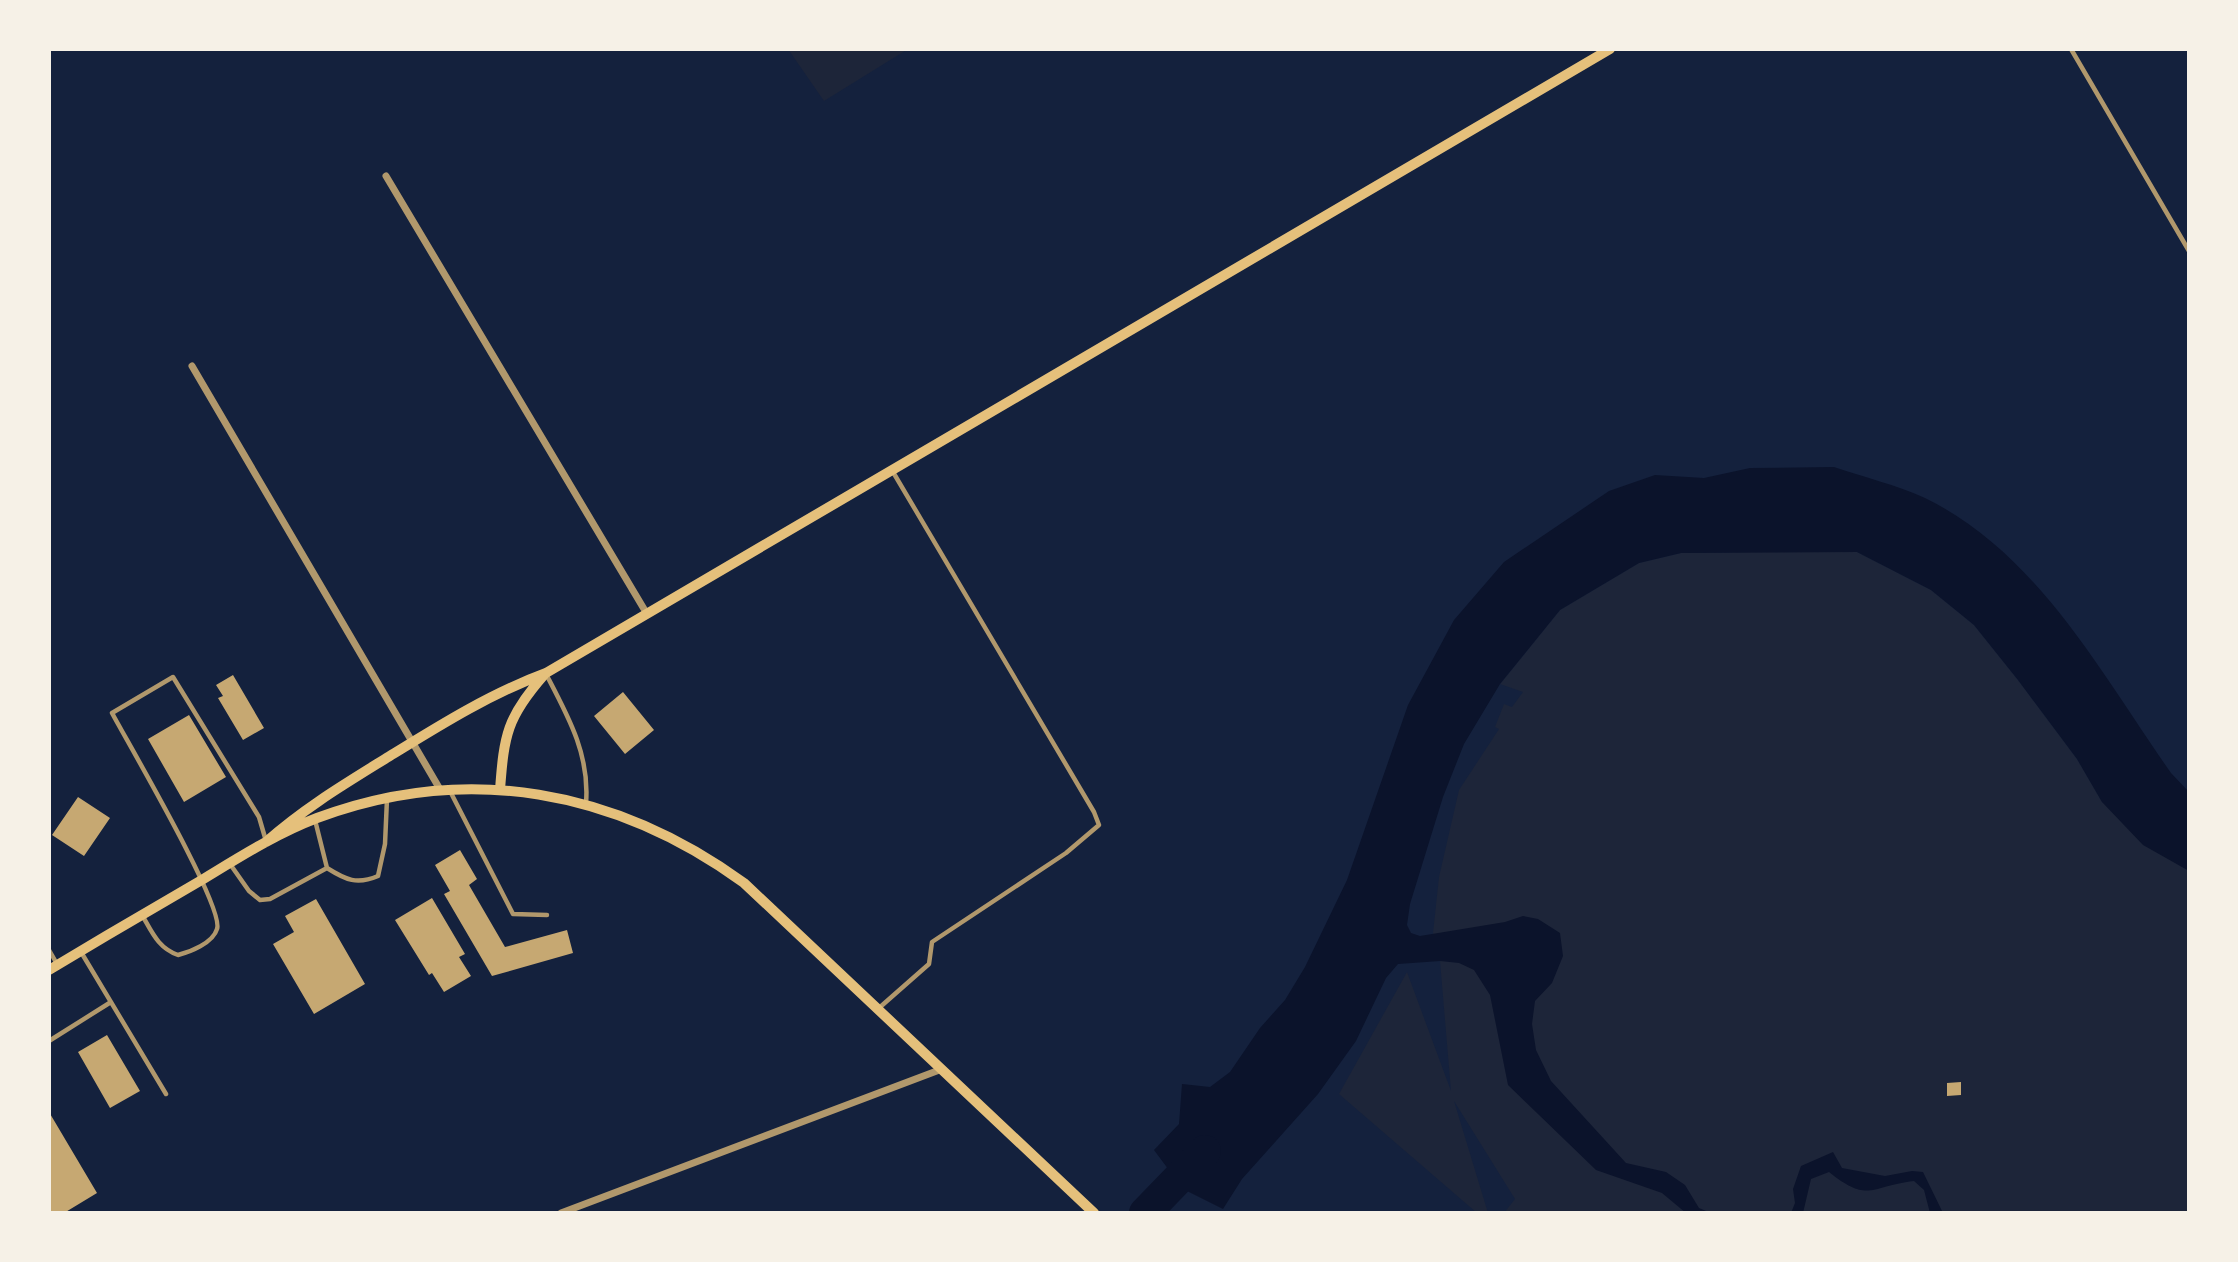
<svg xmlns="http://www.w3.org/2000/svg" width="2238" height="1262" font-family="Jost,sans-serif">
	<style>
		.green { fill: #1d2539 }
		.water { fill: #0b132b }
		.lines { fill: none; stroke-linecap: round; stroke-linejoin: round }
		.river { stroke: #0b132b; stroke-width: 32 }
		.building { fill: #c6a872 }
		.service { stroke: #b1986c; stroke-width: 4.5 }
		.minor { stroke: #b1986c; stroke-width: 7 }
		.secondary { stroke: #e5c07b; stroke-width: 10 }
	</style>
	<rect width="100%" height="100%" fill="#14213d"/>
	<path class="green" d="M788,49h120l-84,52z
		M1820,551l37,1 74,38 43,35 44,55 59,79 25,43 87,41v370h-685l11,-14 -61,-98 34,112h-11l-138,-119 68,-122 44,119 -11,-130 -7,-28 6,-56 20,-87 40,-61 -4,-2 9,-23 8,3 11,-15 -23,-8 60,-74 79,-47 42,-10z"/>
	<path class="water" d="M1834,467c30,10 62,18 91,31 113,55 177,177 246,275l18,19v79l-46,-26 -41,-43 -25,-43 -59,-79 -44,-55 -43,-35 -74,-38 -176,1 -42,10 -79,47 -60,74 -36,60 -21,53 -33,107 -3,21 4,8 9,3 85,-14 18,-6 15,3 22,14 3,23 -11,27 -17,18 -3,23 4,26 15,31 75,82 40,9 19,13 14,23 12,5h-25l-24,-20 -66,-23 -88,-85 -18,-90 -16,-25 -15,-7 -19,-2 -42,3 -12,14 -30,63 -38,53 -76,85 -19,30 -40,-20 -29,-39 25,-26 3,-40 28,3 20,-15 30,-44 25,-28 20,-33 42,-87 61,-175 46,-85 50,-58 105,-71 46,-16 49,3 46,-10z
		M1833,1152l9,16 43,8 27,-5 11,1 20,41h-13l-6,-23 -10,-9c-44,5 -45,23 -85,-9l-18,7 -8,34h-12l4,-10 -2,-14 8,-23z"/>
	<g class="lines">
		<path class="river" d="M1145,1213l60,-62"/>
	</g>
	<path class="building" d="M233,675l31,53 -21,12 -25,-42 5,-2 -7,-11z
		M623,692l31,38 -29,24 -31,-38z
		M189,715l37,62 -42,25 -36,-63z
		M78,797l32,21 -26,38 -32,-21z
		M460,850l17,29 -8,6 36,62 62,-17 6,23 -81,23 -48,-82 6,-3 -15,-26z
		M432,898l33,56 -6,3 12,19 -27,16 -12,-19 -3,2 -34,-55z
		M316,899l49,85 -51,30 -41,-70 21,-12 -9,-16z
		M107,1035l33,56 -30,17 -32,-56z
		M1961,1082v13l-14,1v-13z
		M49,1112l48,81 -33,20h-15z"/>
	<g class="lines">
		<path class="service" d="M2071,49l118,202
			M546,674c22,42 44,81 40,129
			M451,793l62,121 34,1
			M315,820l12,48c19,12 30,17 51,8l7,-32 2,-45
			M230,864l19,27 11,9 10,-1 57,-31
			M142,915c10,17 16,33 36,40 12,-3 35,-12 39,-26 8,-21 -89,-186 -105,-216l61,-36 86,140 7,24
			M49,950l8,14
			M81,952l85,142
			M879,1008l50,-44 3,-22 134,-89 33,-28 -5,-13 -201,-340
			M49,1041l62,-39"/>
		<path class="minor" d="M386,176l261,438
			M192,366l249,425
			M561,1213l381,-144"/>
		<path class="secondary" d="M500,790c4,-55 7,-73 44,-115
			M266,842c37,-33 77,-57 119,-83 52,-32 104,-65 161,-86l1064,-624
			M49,970c50,-30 101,-60 151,-89 38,-23 75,-47 117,-63 150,-56 299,-28 427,65l350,330"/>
	</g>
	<rect width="2238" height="1262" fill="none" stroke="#f6f1e7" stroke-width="102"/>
</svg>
